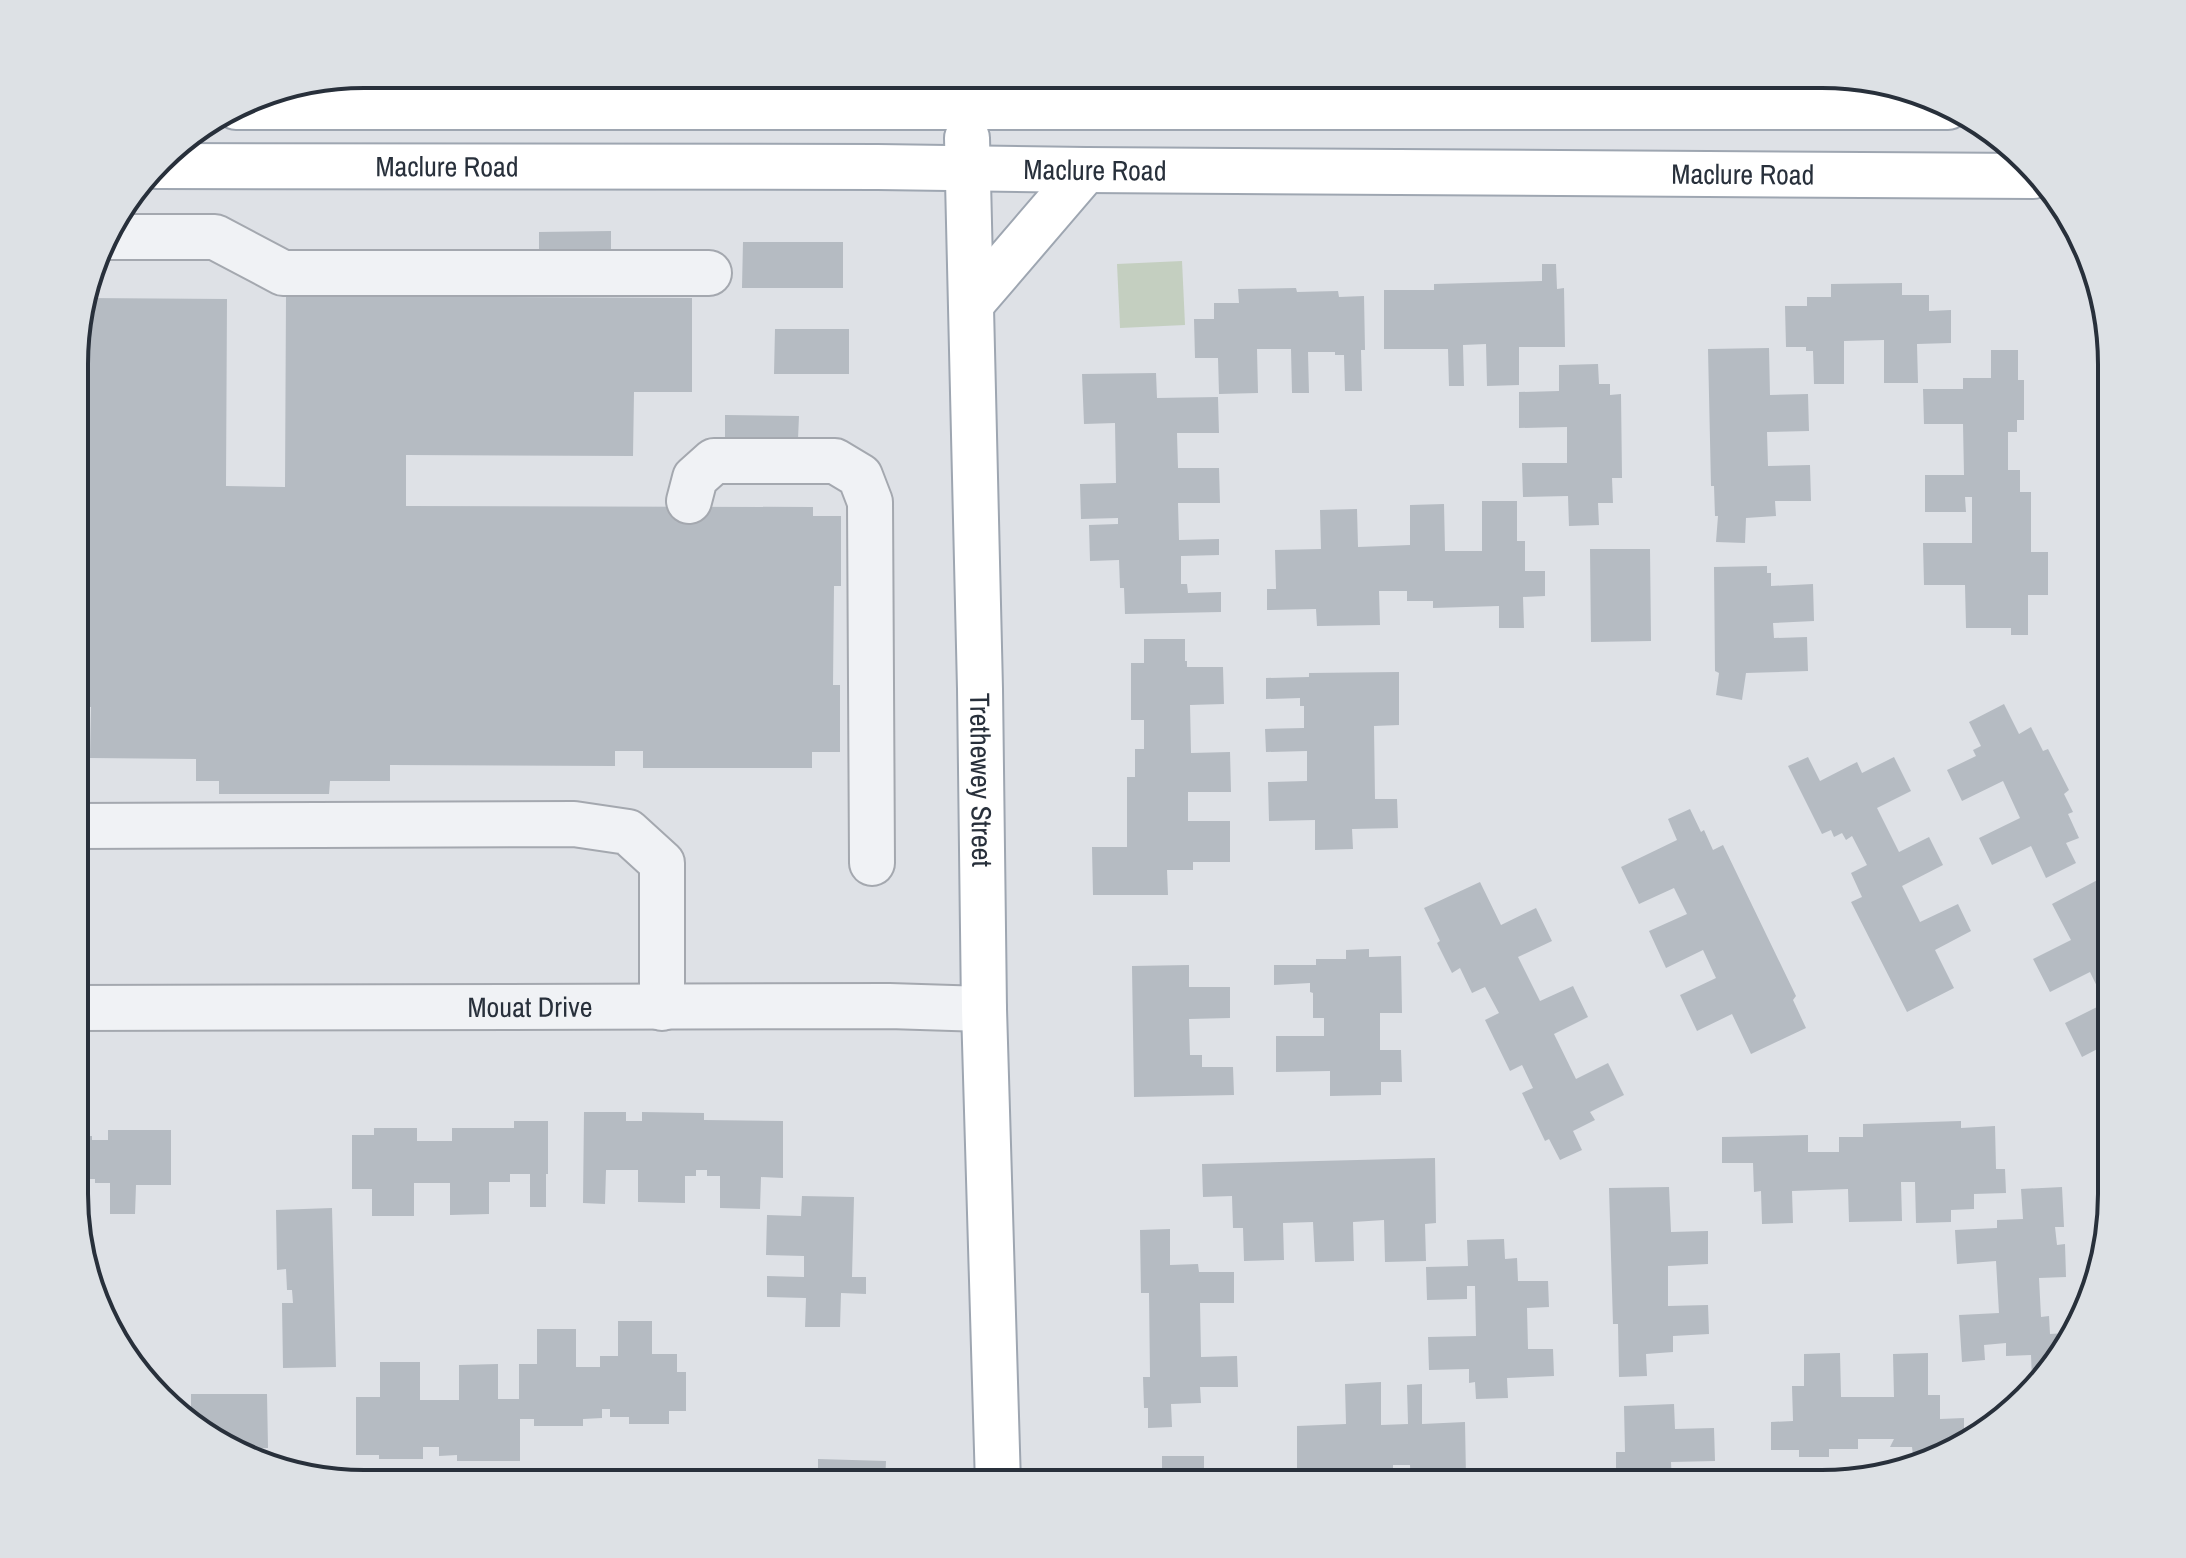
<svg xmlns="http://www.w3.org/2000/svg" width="2186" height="1558" font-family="'Archivo Narrow',sans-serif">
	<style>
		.green { fill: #c4cfc0 }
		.building { fill: #b5bbc2 }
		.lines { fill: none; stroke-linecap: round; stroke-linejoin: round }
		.minor-casing { stroke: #a4a8af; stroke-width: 48 }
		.major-casing { stroke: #9ea6b1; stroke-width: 48 }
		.minor { stroke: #f0f2f5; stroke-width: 44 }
		.major { stroke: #fff; stroke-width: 44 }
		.labels { text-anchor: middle; stroke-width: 6; stroke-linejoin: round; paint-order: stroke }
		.street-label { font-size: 28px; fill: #28303b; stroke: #edf0f4 }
		.rim { fill: none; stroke: #28303b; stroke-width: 4 }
	</style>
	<rect width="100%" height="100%" fill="#dee1e6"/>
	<path class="green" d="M1182,261l3,64 -65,3 -3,-64z"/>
	<path class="building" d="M611,231v26l-72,1v-26z
		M743,242h100v46h-101z
		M1542,264h14l1,25 7,-1 1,59h-46v38l-32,1 -1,-42 -23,1 1,41h-15l-1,-37h-64v-59h50v-6l108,-3z
		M1902,283v12h27v16l22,-1v33l-34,1 1,39h-34v-43l-40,1v43h-30l-1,-33h-7v-4h-20l-1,-41h22v-9h24v-13z
		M1296,288l1,4 41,-1 1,6 25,-1 1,54h-4l1,41h-17l-1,-36h-9v-3h-27l1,41h-17l-1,-44h-34l1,44 -39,1 -1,-36h-23l-1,-39h20v-16h25l-1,-14z
		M286,296l406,2v94h-58l-1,64 -227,-1v51l407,1v9h28v70h-7l-1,99h7v67h-28v16h-169v-17h-28v15l-225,-1v16h-60l-1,13h-110v-13h-23v-22l-106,-1 1,-51h-15v-380l9,-29 142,1 -1,187 59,1z
		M775,329h74v45h-75z
		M1769,348l1,47 38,-1 1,37 -42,1 1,34 42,-1 1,36h-36l1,15 -30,2 -1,25 -29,-1 2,-26h-3l-1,-30h-3l-3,-137z
		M1991,350h27v30h6v40h-7v12h-9v38h12v22h11v60h17v43h-20v40h-17v-7h-45l-1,-43h-41l-1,-42h49v-46h-7l1,15h-41v-37h39l-1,-51h-39l-1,-35h40v-11h28z
		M1598,364l1,20h11v11l11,-1 1,84h-10l1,25h-15l1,22 -30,1 -1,-30 -45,1 -1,-34h45v-36l-48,1v-36l40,-1v-26z
		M1156,373l1,25 61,-1 1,36h-42l1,35h41l1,35h-42l1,37 40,-1v16l-38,1v28h6l1,9 33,-1v20l-96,2 -1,-26h-4l-1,-28 -29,1 -1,-36 29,-1v-6l-37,1 -1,-35 36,-1 -1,-60 -31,1 -2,-50z
		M725,415l74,1 -1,23 -73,-2z
		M1482,501h35v40h8v30h20v25l-22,1 1,31h-25v-22l-66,2v-7h-26v-10h-28l1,34 -63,1 -1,-17 -49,1v-21h9l-1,-39 46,-1 -1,-39 37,-1 1,38 52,-2v-40l34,-1 1,47h37z
		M1590,549h60l1,92 -60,1z
		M1767,566v7h4v13l42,-2 1,37 -41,2 1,15 33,-1 1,34 -62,2 -4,27 -26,-5 3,-22 -4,-2 -1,-104z
		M1144,639h41v22h2v6h36l1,37 -34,1 1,48 39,-1 1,40h-43v29h42v41h-37v8h-26l1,25h-75l-1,-48h35v-70h8v-28h9v-29h-13v-57h13z
		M1399,672v53l-25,1 1,73h22l1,29 -46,1 1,20 -38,1v-30l-46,1 -1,-39 39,-1v-30l-41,1 -1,-23 39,-1v-22h-4v-8l-34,1v-21l43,-1v-4z
		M2004,704l15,30 12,-7 12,24 5,-2 21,41 -5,4 9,18 -5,2 11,24 -13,5 10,20 -30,15 -15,-32 -39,19 -13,-27 41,-20 -17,-37 -41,20 -15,-31 29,-14 -3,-6 8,-4 -12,-24z
		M1808,757l12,24 37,-19 5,11 32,-16 17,34 -34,17 22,44 30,-15 14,28 -41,21 18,36 38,-18 13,27 -36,19 19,38 -47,24 -56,-110 11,-5 -11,-24 16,-8 -15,-29 -6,4 -4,-7 -8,4 -3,-7 -9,4 -34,-68z
		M1690,809l11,23 3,-2 9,20 10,-5 73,151 -3,4 13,28 -55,26 -19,-40 -35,17 -17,-36 36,-17 -13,-28 -37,18 -17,-37 38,-17 -13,-26 -35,16 -18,-37 56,-27 -9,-21z
		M2107,875l4,8v159l-29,15 -17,-34 40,-20 -15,-31 -40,20 -17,-33 38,-19 -19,-36z
		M1480,882l21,43 35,-17 16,33 -34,16 22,44 33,-15 15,31 -34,17 22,45 32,-16 16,32 -34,17 5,8 -22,11 9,19 -22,10 -11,-21 -4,2 -23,-48 11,-5 -11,-23 -12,6 -25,-51 14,-7 -14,-26 -13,6 -12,-25 -8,5 -15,-30 3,-2 -16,-33z
		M1369,949v8l32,-1 1,57h-22v37h21l1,32h-21v13l-51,1v-25l-54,1v-36h48v-18h-11v-25l-3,-1v-9l-36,2v-20h42v-6h30v-9z
		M1189,965v22h41v31l-41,1 1,36h12v12h31l1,28 -100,2 -2,-131z
		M584,1112h42v9h16v-9l62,1v7l79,1v57l-22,-1 -1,32 -40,-1v-32h-13v-6h-11v6h-11v27l-47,-1v-32h-32l-1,34 -22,-1z
		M514,1121h34v53h-2v33h-16v-33h-20v8h-21v32l-39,1v-32h-36v33h-42v-27h-20v-54h22v-7h43v13h35v-13h62z
		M1961,1121v7l34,-2 1,43h9l1,24 -32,1v15l-23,1v12l-35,1 -1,-41h-14l1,39 -53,1 -1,-33 -56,2 1,32 -31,1 -1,-33 -7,1 -1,-29h-31v-26l86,-2v17h31v-15h24v-13z
		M108,1130h63v55h-35l-1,29h-25v-31h-15v-4h-19v-43h16v4h16z
		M1435,1158l1,65 -11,1 1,37 -41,1 -1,-42 -31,2 1,39 -39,1 -2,-40 -30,1 1,37 -40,1 -1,-33h-10l-1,-32 -29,1 -1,-33z
		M1669,1187l2,45 37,-1v33l-40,2v40l40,-1 1,29 -36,2v16l-27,2 1,22 -28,1 -1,-53h-5l-4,-136z
		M2062,1187l2,40h-9l2,18 8,-1 1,33 -27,1 2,39 8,-1 1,18 15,-1v12l-13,26 -6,1 1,3 -7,5h-8l-1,-25 -25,1v-13l-22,2 1,15 -23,2 -3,-47 40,-2 -3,-52 -39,3 -2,-34 42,-2v-8l26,-1 -2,-30z
		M802,1196l52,1 -2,80h14v17l-25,-1 -1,34h-35l1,-29 -39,-1v-21l37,1v-21l-38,-1 1,-40 34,1z
		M332,1208l4,159 -53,1 -1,-65h11l-1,-13h-5l-1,-21 -9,1 -1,-60z
		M1170,1229v36l28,-1 1,8h35v31h-34l1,54 36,-1 1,31h-38l1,16 -30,1 1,23 -24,1v-20h-4l-1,-31h7l-1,-84h-8l-1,-63z
		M1504,1239l1,20 12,-1 1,23h30l1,26 -22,1 1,41h25l1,27 -47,2 1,20 -32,1 -1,-17 -6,1v-14l-40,1 -1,-33 48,-1 -1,-50h-8v13l-40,1 -1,-33 42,-1 -1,-26z
		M618,1321h34v33h25v18h9v39h-17v13h-40v-7h-19v-8h-8v9l-19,1v7h-49v-7h-14v42h-63v-6l-18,1v-9h-16v12h-44v-4h-23v-58h24v-35h40v38h39v-35l39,-1v35h21v-35h18v-35h39v38h24v-11h18z
		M1840,1353l1,44h53l-1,-43 35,-1v42h12v24l24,-1v24l-16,13h-35l-1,-8h-22l4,-8h-36v10h-29v8h-30v-7h-28v-28l22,-1 -1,-35h12v-32z
		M1381,1382v43l27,-1 -1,-39 15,-1v40l43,-2 1,56 -38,1v5h-17l-1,-19h-17v9h-32v10h-64v-58l49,-2 -1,-40z
		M191,1394h76l1,54 -34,1 -43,-23z
		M1674,1404l1,25 39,-1 1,33 -44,1 1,22h-56v-32h9l-1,-46z
		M1162,1456h42v28h-53v-15h11z
		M818,1459l68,2 -1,23h-83l1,-14 15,1z"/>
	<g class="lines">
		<g class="minor-casing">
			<g id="minor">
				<path d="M966,74l1,34"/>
				<path d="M104,237h111l68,36h426"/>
				<path d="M689,501l6,-23 19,-17h121l25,15 10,26 2,361"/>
				<path d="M76,826l498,-2 54,8 34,31v145"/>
				<path id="s1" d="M76,1008l813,-2 95,3"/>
			</g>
		</g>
		<g class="major-casing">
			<g id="major">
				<path d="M236,107h1712"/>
				<path id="s2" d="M967,138l13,551 4,320 14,475"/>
				<path id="s3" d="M157,166l721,1 208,3 947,6"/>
				<path d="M972,303l114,-133"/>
			</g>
		</g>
		<use href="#minor" class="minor"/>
		<use href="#major" class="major"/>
	</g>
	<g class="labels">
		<g class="street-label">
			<text dy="10" stroke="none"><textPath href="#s3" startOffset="290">Maclure Road</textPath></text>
			<text dy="10" stroke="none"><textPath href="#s3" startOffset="938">Maclure Road</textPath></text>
			<text dy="10" stroke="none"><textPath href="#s3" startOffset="1586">Maclure Road</textPath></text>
			<text dy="10" stroke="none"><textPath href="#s2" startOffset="642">Trethewey Street</textPath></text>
			<text dy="10" stroke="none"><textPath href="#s1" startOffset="454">Mouat Drive</textPath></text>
		</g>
	</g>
	<path d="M0 0H2186V1558H0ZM364 88H1822A276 276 0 0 1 2098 364V1194A276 276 0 0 1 1822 1470H364A276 276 0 0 1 88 1194V364A276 276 0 0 1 364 88Z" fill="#dde1e5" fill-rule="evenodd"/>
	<path class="rim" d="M364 88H1822A276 276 0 0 1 2098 364V1194A276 276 0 0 1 1822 1470H364A276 276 0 0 1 88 1194V364A276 276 0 0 1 364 88Z"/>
</svg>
